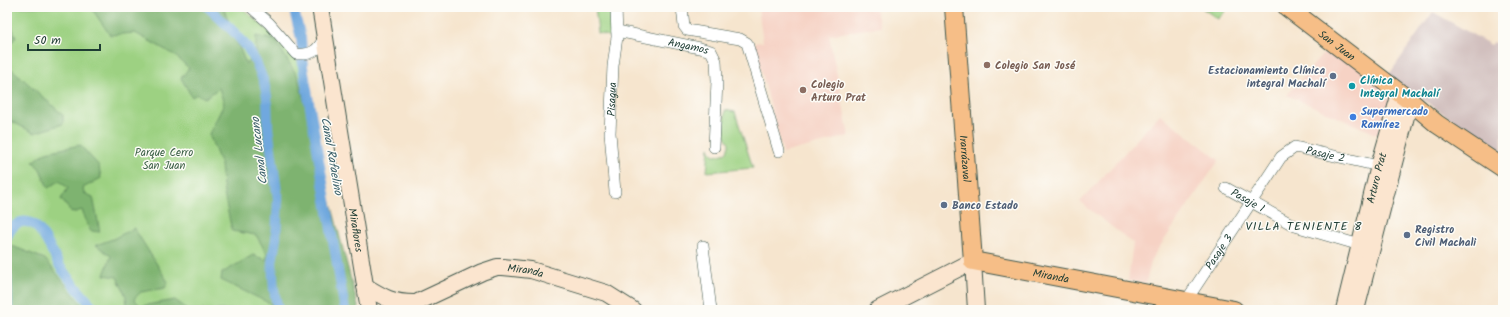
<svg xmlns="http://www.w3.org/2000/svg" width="1510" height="317" font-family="Kalam,sans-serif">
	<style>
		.built { fill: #f6d2c4 }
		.industrial { fill: #d1bfbe }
		.green { fill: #9dd182; stroke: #5e875b }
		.forest { fill: #7eb370; stroke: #4e7852 }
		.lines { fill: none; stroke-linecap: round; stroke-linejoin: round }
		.canal { stroke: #6fa8de; stroke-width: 10 }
		.street-casing { stroke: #3f564b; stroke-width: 12 }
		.secondary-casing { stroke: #3f564b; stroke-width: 18 }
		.primary-casing { stroke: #3f564b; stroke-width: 20 }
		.street { stroke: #fff; stroke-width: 11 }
		.secondary { stroke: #fbe5cf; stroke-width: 16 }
		.primary { stroke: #f6be87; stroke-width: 18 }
		.education-dot { fill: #8d6e63; stroke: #fdfcf7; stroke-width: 1.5 }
		.service-dot { fill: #5c6f8a; stroke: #fdfcf7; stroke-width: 1.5 }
		.culture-dot { fill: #0f9aa8; stroke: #fdfcf7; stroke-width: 1.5 }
		.shop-dot { fill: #3f7fe0; stroke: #fdfcf7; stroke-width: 1.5 }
		.labels { text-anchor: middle; stroke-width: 3; stroke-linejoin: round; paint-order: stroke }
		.street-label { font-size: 11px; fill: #1f3d34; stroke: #fdfcf7 }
		.education-label { font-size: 11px; font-weight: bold; fill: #785e54; stroke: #fdfcf7; text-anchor: start }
		.service-label { font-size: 11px; font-weight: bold; fill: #4e5e75; stroke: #fdfcf7; text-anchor: start }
		.culture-label { font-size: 11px; font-weight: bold; fill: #0d838f; stroke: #fdfcf7; text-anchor: start }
		.shop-label { font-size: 11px; font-weight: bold; fill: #366cbe; stroke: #fdfcf7; text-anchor: start }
		.park-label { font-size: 11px; fill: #3e6248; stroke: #fdfcf7 }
		.water-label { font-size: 12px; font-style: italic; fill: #375d67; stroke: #fdfcf7 }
		.neighbourhood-label { font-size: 12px; letter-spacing: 1px; fill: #1f3d34; stroke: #fdfcf7 }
	</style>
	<rect width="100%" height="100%" fill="#fdfcf7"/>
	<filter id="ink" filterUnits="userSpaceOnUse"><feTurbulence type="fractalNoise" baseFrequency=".025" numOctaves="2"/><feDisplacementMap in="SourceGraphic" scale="8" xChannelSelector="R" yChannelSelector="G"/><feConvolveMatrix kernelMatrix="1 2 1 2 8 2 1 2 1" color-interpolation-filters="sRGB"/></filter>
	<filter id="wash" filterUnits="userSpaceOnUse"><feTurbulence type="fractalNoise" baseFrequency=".012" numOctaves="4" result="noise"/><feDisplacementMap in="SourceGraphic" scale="16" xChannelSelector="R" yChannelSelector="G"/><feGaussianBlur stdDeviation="0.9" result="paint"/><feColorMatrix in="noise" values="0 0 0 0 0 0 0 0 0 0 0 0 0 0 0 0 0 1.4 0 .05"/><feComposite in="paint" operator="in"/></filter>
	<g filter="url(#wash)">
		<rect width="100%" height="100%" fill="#f6e5ce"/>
		<path class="built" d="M758,7h117l5,20 -51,8 20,101 -66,17 -29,-110 9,-1z
			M1331,45l63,47 -11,45 -96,-42z
			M1160,114l59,46 -67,98 -6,25 -18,-2 5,-38 -53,-41z"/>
		<path class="industrial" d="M1433,12l58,33 3,-3 9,6 -1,105 -114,-77z"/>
		<path class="green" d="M7,7h234l36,31 26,29 42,243h-338z
			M595,7h16l1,24 -1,6 -13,-4z
			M1202,8l25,2 -9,9z
			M725,110l10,2 18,56 -46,4 2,-25 2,6 5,3 10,-3c7,-14 0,-10 -2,-20 -1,-7 1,-16 1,-23z"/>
		<path class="forest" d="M87,7h136l23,57 10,-10v-18l19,4 23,37 61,233h-89l1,-6 -50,-24 1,-7 31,-18 13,5 1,-6 -11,-19 -24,-4 -8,-37 -3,-29 -12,-31 15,-30 -5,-16 -14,10 -8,-4 -5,3 -11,-19 8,-10 -16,-14 -38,-21 -25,2 -18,-26z
			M12,27l4,10 -9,11v-20z
			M7,67l7,4 49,44v9l-29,9 -27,-14z
			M80,145l19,21 2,12 -18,10 1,5 9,4 7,35 -10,-1 -8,-21 -10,3 -11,-14 7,-11 -9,-7 -11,7 -8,-19 -7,-7 13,-10z
			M134,228l34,54 -3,6 -24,4 -7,7 7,7 34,-6 11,8 -2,2h-52l-5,-4 -1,-10 -9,-19 -13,-2 7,-19 -15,-11 17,-6z
			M7,244l38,15 41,51h-79z"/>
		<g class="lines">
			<path class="canal" d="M208,7l26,25 13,15 9,15 8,20 3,15 1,31 10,71 -2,40 -4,23 2,28 4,20
				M293,7l8,31 2,29 42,243
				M7,237c4,-10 13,-20 26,-13 9,5 21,31 26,41 11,16 24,31 37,45
				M7,278l1,32"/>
		</g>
	</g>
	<g filter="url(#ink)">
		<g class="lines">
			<g class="street-casing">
				<g id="street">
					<path d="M251,7l18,16 27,31c16,1 22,-3 29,-18"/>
					<path d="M682,7l2,19 3,4 53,9 7,4 32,108"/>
					<path id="s1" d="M617,31l83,17 11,3 5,10 1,20 -3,66"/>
					<path id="s2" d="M1226,188l69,38 65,19"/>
					<path id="s3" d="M615,192l-5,-59 3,-67 4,-29 -1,-30"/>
					<path d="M703,246l8,64"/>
					<path id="s4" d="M1186,301l95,-144 14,-10 84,19"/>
				</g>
			</g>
			<g class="secondary-casing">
				<g id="secondary">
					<path id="s5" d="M320,7l49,303"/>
					<path d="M365,286c18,11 27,17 49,17"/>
					<path id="s6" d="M399,310l19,-8 64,-30 15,-5h6l28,3 75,23 27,17"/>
					<path d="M877,310l96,-49 3,49"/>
					<path id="s7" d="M1344,310l35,-144 21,-73"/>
					<path d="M1356,310l54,-209"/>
				</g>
			</g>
			<g class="primary-casing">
				<g id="primary">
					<path id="s8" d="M954,7l19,254 261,49"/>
					<path id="s9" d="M1287,7l123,94 27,23 66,44"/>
				</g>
			</g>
			<use href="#street" class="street"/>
			<use href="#secondary" class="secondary"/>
			<use href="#primary" class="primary"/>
		</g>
	</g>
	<g class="education-dot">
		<circle cx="987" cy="65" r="4"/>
		<circle cx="803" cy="90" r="4"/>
	</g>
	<g class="service-dot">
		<circle cx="1333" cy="76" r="4"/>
		<circle cx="944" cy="205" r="4"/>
		<circle cx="1407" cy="235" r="4"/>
	</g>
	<circle class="culture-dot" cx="1352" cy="86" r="4"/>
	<circle class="shop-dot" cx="1353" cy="117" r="4"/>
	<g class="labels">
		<g class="street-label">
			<text dy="4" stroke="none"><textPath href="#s9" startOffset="63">San Juan</textPath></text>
			<text dy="4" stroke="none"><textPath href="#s1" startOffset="73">Angamos</textPath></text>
			<text dy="4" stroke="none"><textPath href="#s3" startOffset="93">Pisagua</textPath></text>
			<text dy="4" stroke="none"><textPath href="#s4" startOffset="221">Pasaje 2</textPath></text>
			<text dy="4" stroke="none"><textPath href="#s8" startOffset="152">Irarrázaval</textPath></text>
			<text dy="4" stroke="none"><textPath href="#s7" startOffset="136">Arturo Prat</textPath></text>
			<text dy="4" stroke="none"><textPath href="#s2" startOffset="25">Pasaje 1</textPath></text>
			<text dy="4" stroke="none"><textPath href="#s5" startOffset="226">Miraflores</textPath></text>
			<text dy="4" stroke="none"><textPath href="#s4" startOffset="59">Pasaje 3</textPath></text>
			<text dy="4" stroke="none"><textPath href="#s6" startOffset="136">Miranda</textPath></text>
			<text dy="4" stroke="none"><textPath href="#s8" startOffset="334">Miranda</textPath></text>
		</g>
		<g class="education-label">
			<text x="995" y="69">Colegio San José</text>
			<text x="811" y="88">Colegio<tspan x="811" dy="13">Arturo Prat</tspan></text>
		</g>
		<g class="service-label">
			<text x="1325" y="74" text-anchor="end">Estacionamiento Clínica<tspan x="1325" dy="13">integral Machalí</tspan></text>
			<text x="952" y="209">Banco Estado</text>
			<text x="1415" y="233">Registro<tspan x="1415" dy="13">Civil Machali</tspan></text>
		</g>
		<g class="culture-label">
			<text x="1360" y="84">Clínica<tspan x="1360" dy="13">Integral Machalí</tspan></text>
		</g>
		<g class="shop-label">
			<text x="1361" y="115">Supermercado<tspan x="1361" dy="13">Ramírez</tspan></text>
		</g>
		<g class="park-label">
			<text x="164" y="156">Parque Cerro<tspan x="164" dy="13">San Juan</tspan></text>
		</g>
		<g class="water-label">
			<text transform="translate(259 151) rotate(-97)" y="4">Canal Lucano</text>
			<text transform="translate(332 156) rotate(80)" y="4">Canal Rafaelino</text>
		</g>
		<g class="neighbourhood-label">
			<text x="1304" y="230">VILLA TENIENTE 8</text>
		</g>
	</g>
	<rect width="1510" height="317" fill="none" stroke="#fdfcf7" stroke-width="24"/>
	<path d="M28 44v6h72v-6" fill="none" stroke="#1f3d34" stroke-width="2"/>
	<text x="34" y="44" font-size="12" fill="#1f3d34" stroke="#fdfcf7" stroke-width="3" paint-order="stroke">50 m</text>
</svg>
